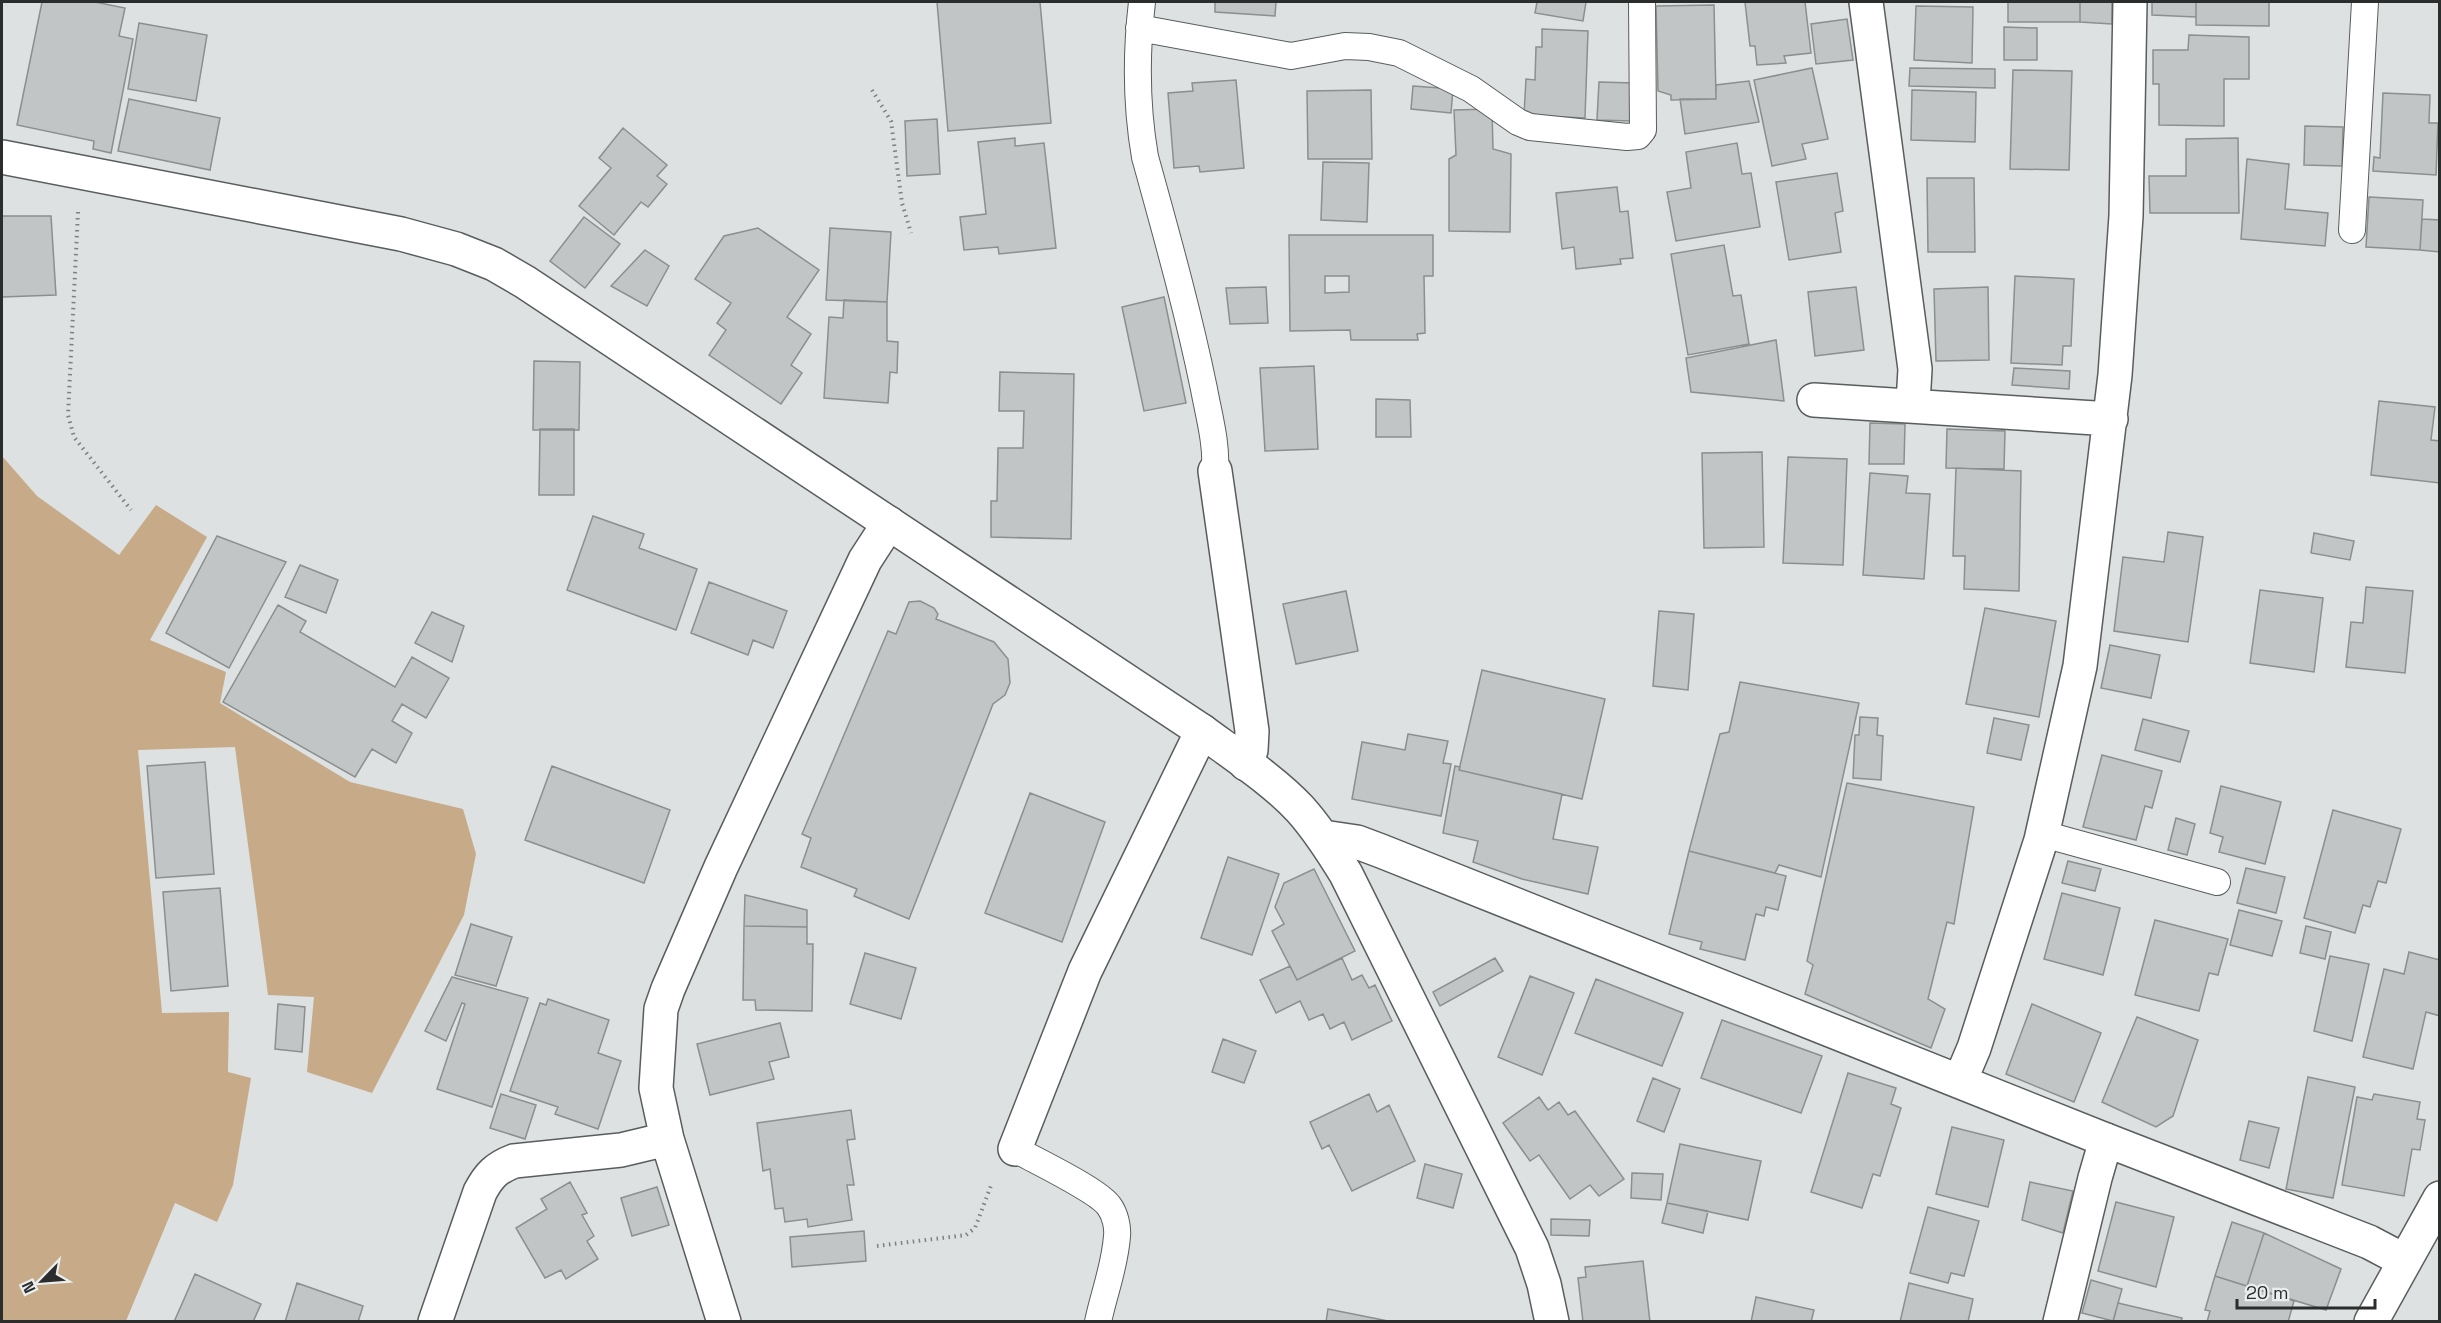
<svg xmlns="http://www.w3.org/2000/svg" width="2441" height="1323" font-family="'Space Grotesk',sans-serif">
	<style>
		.forest { fill: #c7aa88 }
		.building { fill: #c1c5c5; stroke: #8b8f8e; stroke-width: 1.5; fill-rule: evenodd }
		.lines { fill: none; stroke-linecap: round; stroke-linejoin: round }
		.lane-casing { stroke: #595d5d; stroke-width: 28 }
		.street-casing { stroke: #595d5d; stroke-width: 36 }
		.secondary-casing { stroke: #595d5d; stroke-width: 36 }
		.path { stroke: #7f8181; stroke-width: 4; stroke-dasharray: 1.5 4.5; stroke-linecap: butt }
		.lane { stroke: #fff; stroke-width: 26 }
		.street { stroke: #fff; stroke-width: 33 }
		.secondary { stroke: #fff; stroke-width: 33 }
	</style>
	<rect width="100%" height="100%" fill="#dde1e1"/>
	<path class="forest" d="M2,456l35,40 82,59 37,-50 51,32 -57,103 76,32 -6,31 130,79 113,27 13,45 -12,61 -92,178 -65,-21 7,-75 -46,-2 -33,-248 -97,3 24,263 67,-1 -1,60 23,6 -18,107 -16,37 -42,-19 -49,118h-124z"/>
	<path class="building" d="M42,2h53l30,6 -6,28 14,3 -22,114 -18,-4 1,-8 -77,-16z
		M937,2h103l11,121 -103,8z
		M1215,2h61l-1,14 -60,-4z
		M1537,2h49l-3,19 -48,-8z
		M1745,2h60l6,51 -27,3 2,7 -29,2 -2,-19h-5z
		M2008,2h72v20h-72z
		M2080,2h32v22l-32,-2z
		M2152,2h44v15l-44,-2z
		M2196,2h73v24l-73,-1z
		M1714,5l2,94 -45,1v-5l-13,-4 -2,-85z
		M1916,6l57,1 -1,56 -58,-3z
		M1847,19l6,41 -37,4 -5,-40z
		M139,23l68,12 -11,66 -68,-12z
		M2004,27l33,1v32h-33z
		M1542,29l46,2 -3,87 -61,-3 2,-36 9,1 1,-33h6z
		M2189,35l60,2v42h-25v47l-65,-1v-41h-6v-34h35z
		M1812,68l16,71 -26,5 4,15 -34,7 -18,-86z
		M1910,68l85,1v19l-86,-2z
		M2013,70l59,1 -3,99 -59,-1z
		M1236,80l8,88 -44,4 -1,-6 -25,2 -6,-75 25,-2 -1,-8z
		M1749,81l10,41 -74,12 -5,-35h36v-14z
		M1599,82l35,1 -2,38 -35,-1z
		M1413,86l40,3 -2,24 -40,-4z
		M1371,90l1,69h-64l-1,-68z
		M1912,90l64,2 -1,50 -64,-2z
		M2383,93l47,2 -1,28h9l-2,52 -63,-4 1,-14 6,1z
		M129,99l91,19 -10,52 -92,-19z
		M1492,109l1,40 18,5 -1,78 -61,-1v-72l7,-4 -2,-45z
		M937,119l3,55 -33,2 -2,-55z
		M2305,126l38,1 -1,39 -38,-1z
		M623,128l44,37 -10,11 10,8 -19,23 -7,-5 -27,33 -35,-29 32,-38 -12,-10z
		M1015,138v8l29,-3 12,105 -57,6 -1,-7 -34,3 -4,-33 26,-3 -8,-72z
		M2238,138l1,75h-89l-1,-37h37v-37z
		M1737,143l5,31 9,-1 9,54 -84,14 -9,-49 24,-4 -5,-36z
		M2247,159l42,5 -4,45 43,4 -3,33 -84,-7z
		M1323,162l46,1 -2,59 -46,-2z
		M1837,173l6,38 -8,2 6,39 -52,8 -13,-78z
		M1927,178h47l1,74h-47z
		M1617,187l3,25 8,-1 5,47 -13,1 1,5 -45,5 -2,-22 -12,2 -6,-56z
		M2369,197l54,3 -3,50 -54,-3z
		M2,216h49l5,79 -54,2z
		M584,217l36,27 -35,44 -35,-27z
		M2422,219l18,1v32l-20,-2z
		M758,228l61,42 -32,47 24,17 -20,31 11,8 -21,31 -72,-49 17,-25 -9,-7 14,-20 -36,-24 29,-43z
		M830,228l61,4 -4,70 -61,-2z
		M1289,235h144v41h-9l1,57 -8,1 1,6h-67l-1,-10 -60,1zM1325,276h24v16l-24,1z
		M1724,245l9,51 8,-1 8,49 -61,11 -17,-101z
		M645,250l24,16 -22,40 -36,-20z
		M2015,276l59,3 -3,67h-8l-1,19 -51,-2z
		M1266,287l2,36 -38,1 -4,-36z
		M1856,287l8,63 -49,6 -7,-64z
		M1988,287l1,73 -53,1 -2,-72z
		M1164,297l22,106 -42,8 -22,-104z
		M844,300l43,2v39l11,1 -1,31 -7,-1 -2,31 -64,-5 5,-81 14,1z
		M1776,340l8,61 -93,-9 -5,-34z
		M534,361l46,1 -1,68h-46z
		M1314,366l4,83 -53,2 -5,-83z
		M2014,368l56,3 -1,18 -57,-4z
		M1000,372l74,2 -3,165 -80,-2v-36h6l1,-53h25l1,-37h-25z
		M1376,399l34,1 1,37h-35z
		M2379,401l56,6 -4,33 9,1v42l-69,-8z
		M1870,423l35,1 -1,40h-35z
		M540,429h34v66h-35z
		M1947,429l58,2 -1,38 -58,-1z
		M1762,452l2,95 -60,1 -2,-95z
		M1788,457l59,2 -4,106 -60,-2z
		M1956,468l65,3 -2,120 -55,-2 1,-33h-12z
		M1870,473l38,3 -2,17 24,1 -6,85 -61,-4z
		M593,516l51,18 -5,14 58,21 -21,61 -109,-40z
		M2168,532l35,5 -15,105 -74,-11 9,-74 41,5z
		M2314,533l40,8 -4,19 -39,-7z
		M217,536l69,26 -57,106 -63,-35z
		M300,565l38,15 -12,33 -41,-16z
		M709,582l78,29 -14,37 -20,-8 -5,15 -57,-22z
		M2366,587l47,4 -8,82 -59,-6 5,-45 12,1z
		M2260,590l63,8 -9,74 -64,-9z
		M1346,591l12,60 -62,13 -13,-60z
		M920,601l14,7 4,6 -2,5 58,23 14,17 2,24 -5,12 -12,9 -84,215 -55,-23 3,-7 -56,-22 10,-29 -9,-4 86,-203 8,3 13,-32z
		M278,605l28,16 -6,11 95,55 17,-30 37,21 -23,40 -24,-14 -10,17 20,12 -16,30 -24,-14 -17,28 -132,-75z
		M1985,608l71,13 -17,96 -73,-13z
		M1659,611l35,3 -6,76 -35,-4z
		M432,612l32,14 -12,36 -37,-19z
		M2110,645l50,10 -9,43 -50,-10z
		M1482,670l123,29 -23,100 -123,-29z
		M1740,682l119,21 -38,174 -42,-12 -4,8 -86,-22 31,-117 9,-2z
		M1860,717l18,1 -1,17 6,1 -2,44 -28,-2 2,-43h4z
		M1994,718l35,7 -8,35 -34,-7z
		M2143,719l46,12 -9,31 -45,-12z
		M1408,734l40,7 -5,22 8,1 -10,52 -89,-17 10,-57 43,8z
		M2102,755l60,16 -10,37 -7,-2 -9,34 -53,-13z
		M205,762l9,112 -58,4 -9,-112z
		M552,766l118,44 -26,73 -119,-43z
		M1455,766l5,1 -1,3 103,24 -9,45 45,8 -10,47 -66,-15 -49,-17 5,-21 -35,-8z
		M1847,783l127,24 -20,117 -7,-2 -19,77 17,10 -14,39 -126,-54 8,-29 -6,-4z
		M2221,786l60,16 -16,62 -46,-12 4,-15 -13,-4z
		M1030,793l75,29 -43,120 -77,-29z
		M2333,810l68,19 -15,54 -8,-2 -8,26 -7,-2 -8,28 -51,-15z
		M2176,818l19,6 -8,31 -19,-5z
		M1689,851l97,25 -8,34 -12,-3 -2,9 -8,-2 -11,46 -45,-11 2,-7 -33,-8z
		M1228,857l51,17 -27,81 -51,-17z
		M2068,861l33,8 -6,22 -33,-8z
		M2246,868l39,9 -9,36 -39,-10z
		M1314,869l41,82 -58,29 -25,-49 12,-7 -9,-17 9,-24z
		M220,888l8,98 -57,5 -8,-99z
		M2062,893l58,15 -17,67 -59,-16z
		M745,895l62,15v17l-63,-1z
		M2239,910l43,11 -10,35 -42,-11z
		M2155,920l73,19 -10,36 -9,-2 -10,38 -64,-16z
		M471,924l41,13 -16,49 -41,-11z
		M744,926l63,1v17h6l-1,67 -56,-1 -1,-10h-12z
		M2306,926l25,6 -6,27 -25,-6z
		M2409,952l31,8v56l-14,-4 -13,57 -50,-12 21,-88 20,5z
		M865,953l51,15 -15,51 -51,-15z
		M2330,956l39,8 -17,77 -38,-10z
		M1342,958l10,22 10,-5 7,13 6,-3 17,36 -40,19 -8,-18 -14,7 -7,-15 -14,6 -9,-19 -24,12 -16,-33 30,-14 7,14z
		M1495,958l8,13 -63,35 -7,-14z
		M1530,976l44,17 -32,82 -44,-18z
		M452,977l76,21 -36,109 -55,-18 28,-85 -3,-1 -16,38 -21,-10z
		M1596,979l87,34 -21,53 -87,-33z
		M548,999l61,21 -11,33 23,8 -23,68 -43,-15 3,-7 -48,-16 30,-88 6,2z
		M278,1004l27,3 -3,45 -27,-3z
		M2032,1004l69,29 -27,69 -68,-28z
		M2137,1017l61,23 -25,76 -17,11 -54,-25z
		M1722,1020l100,36 -21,57 -100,-35z
		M780,1023l9,34 -20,5 5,17 -64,16 -13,-51z
		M1223,1039l33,12 -12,32 -32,-11z
		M1848,1073l48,15 -5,16 10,4 -21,68 -7,-2 -11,34 -51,-16z
		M2308,1077l47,10 -22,111 -47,-9z
		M1653,1078l27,11 -16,43 -27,-11z
		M501,1094l35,11 -11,34 -35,-11z
		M1369,1094l8,18 12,-7 26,56 -63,30 -23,-46 -7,4 -12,-27z
		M2374,1094l46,8 -3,17 8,1 -5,30 -8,-1 -8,47 -62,-11 15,-88 15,3z
		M1539,1097l9,13 11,-8 9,13 7,-4 49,68 -25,17 -9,-11 -20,14 -31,-44 -9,6 -27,-38z
		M851,1110l4,29 -8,1 7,45h-7l5,35 -44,7 -1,-8 -22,3 -2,-14 -8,1 -5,-40 -7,2 -6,-48z
		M2249,1121l30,7 -10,40 -29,-8z
		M1952,1127l52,13 -16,67 -52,-13z
		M1680,1144l81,17 -13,59 -81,-17z
		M1425,1164l37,10 -9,34 -36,-10z
		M1632,1173l31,1 -2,26 -30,-2z
		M570,1182l17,31 -5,2 12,21 -7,5 11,18 -32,20 -5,-9 -16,8 -29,-50 31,-19 -6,-10z
		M2030,1182l43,9 -10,42 -41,-13z
		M657,1187l12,38 -37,11 -11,-38z
		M2116,1202l58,15 -18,70 -58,-16z
		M1667,1203l41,8 -5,22 -41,-10z
		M1928,1207l51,14 -15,55 -13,-3 -3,10 -38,-10z
		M1551,1219l39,1 -1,16 -38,-1z
		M2232,1222l32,11 -17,53 -32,-10z
		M864,1231l2,30 -74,6 -2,-30z
		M2264,1233l77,36 -15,41 -79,-24z
		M1643,1261l7,61h-67l-5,-44 8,-1 -1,-10z
		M195,1274l66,30 -8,18h-79z
		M2215,1276l79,25 -6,21h-81l3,-11 -5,-1z
		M2091,1280l31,9 -9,32 -31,-8z
		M297,1283l66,23 -5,16h-73z
		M1909,1283l64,16 -5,23h-68z
		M1756,1297l58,13 -3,12h-60z
		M2118,1303l64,15 -1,4h-68z
		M1328,1309l65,13h-67z"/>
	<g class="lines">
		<g class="lane-casing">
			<path id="lane" d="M1142,2c-6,51 -6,103 3,155 21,76 43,154 59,232 5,27 13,55 11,82
				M1139,28l152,28 54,-10 24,1 30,6 72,36 47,33 12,5 97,10 11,-1 5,-6 -1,-128
				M2352,230l13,-228
				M2043,834l174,48
				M1015,1149c19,11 83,41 94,57 6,8 9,21 8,30 -2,30 -13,57 -19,86"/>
		</g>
		<g class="street-casing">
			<path id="street" d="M1866,2l49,367 -2,35
				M1814,400l297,19
				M1215,471l37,260 -1,19 -5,14
				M1960,1081l14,-33 67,-208 39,-174 35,-291 11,-159 4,-214
				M1015,1149l70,-178 117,-240
				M435,1322l45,-130c9,-17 16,-24 34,-31l107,-11 46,-11
				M724,1322l-57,-183 -11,-51 5,-79 7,-20 53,-122 144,-307 24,-37
				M2060,1322l35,-144 11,-38"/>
		</g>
		<g class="secondary-casing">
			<path id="secondary" d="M2,157l399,77 55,15 38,15 31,18 677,449c31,23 72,50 98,78 18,20 32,42 46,65l186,374 12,36 8,38
				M1323,837l34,5 24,9 725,289 263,102 36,19
				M2371,1322l69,-124"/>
		</g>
		<path class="path" d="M872,90l19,31 11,82 9,30
			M78,212l-10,203 6,22 57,73
			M877,1246l89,-11 9,-7 17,-45"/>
		<use href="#lane" class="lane"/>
		<use href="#street" class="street"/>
		<use href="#secondary" class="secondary"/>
	</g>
	<rect width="2441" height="1323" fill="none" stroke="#2b2c2c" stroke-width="6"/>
	<g transform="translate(42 1281) rotate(245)" stroke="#eaeeee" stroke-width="4.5" paint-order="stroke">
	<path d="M0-4.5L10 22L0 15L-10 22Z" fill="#2b2c2c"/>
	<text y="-9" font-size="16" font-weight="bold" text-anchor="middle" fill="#2b2c2c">N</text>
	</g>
	<path d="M2237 1299v9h138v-9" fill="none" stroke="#2b2c2c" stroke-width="3"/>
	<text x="2246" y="1299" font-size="18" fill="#2b2c2c" stroke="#eaeeee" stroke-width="4.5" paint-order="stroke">20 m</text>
</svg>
